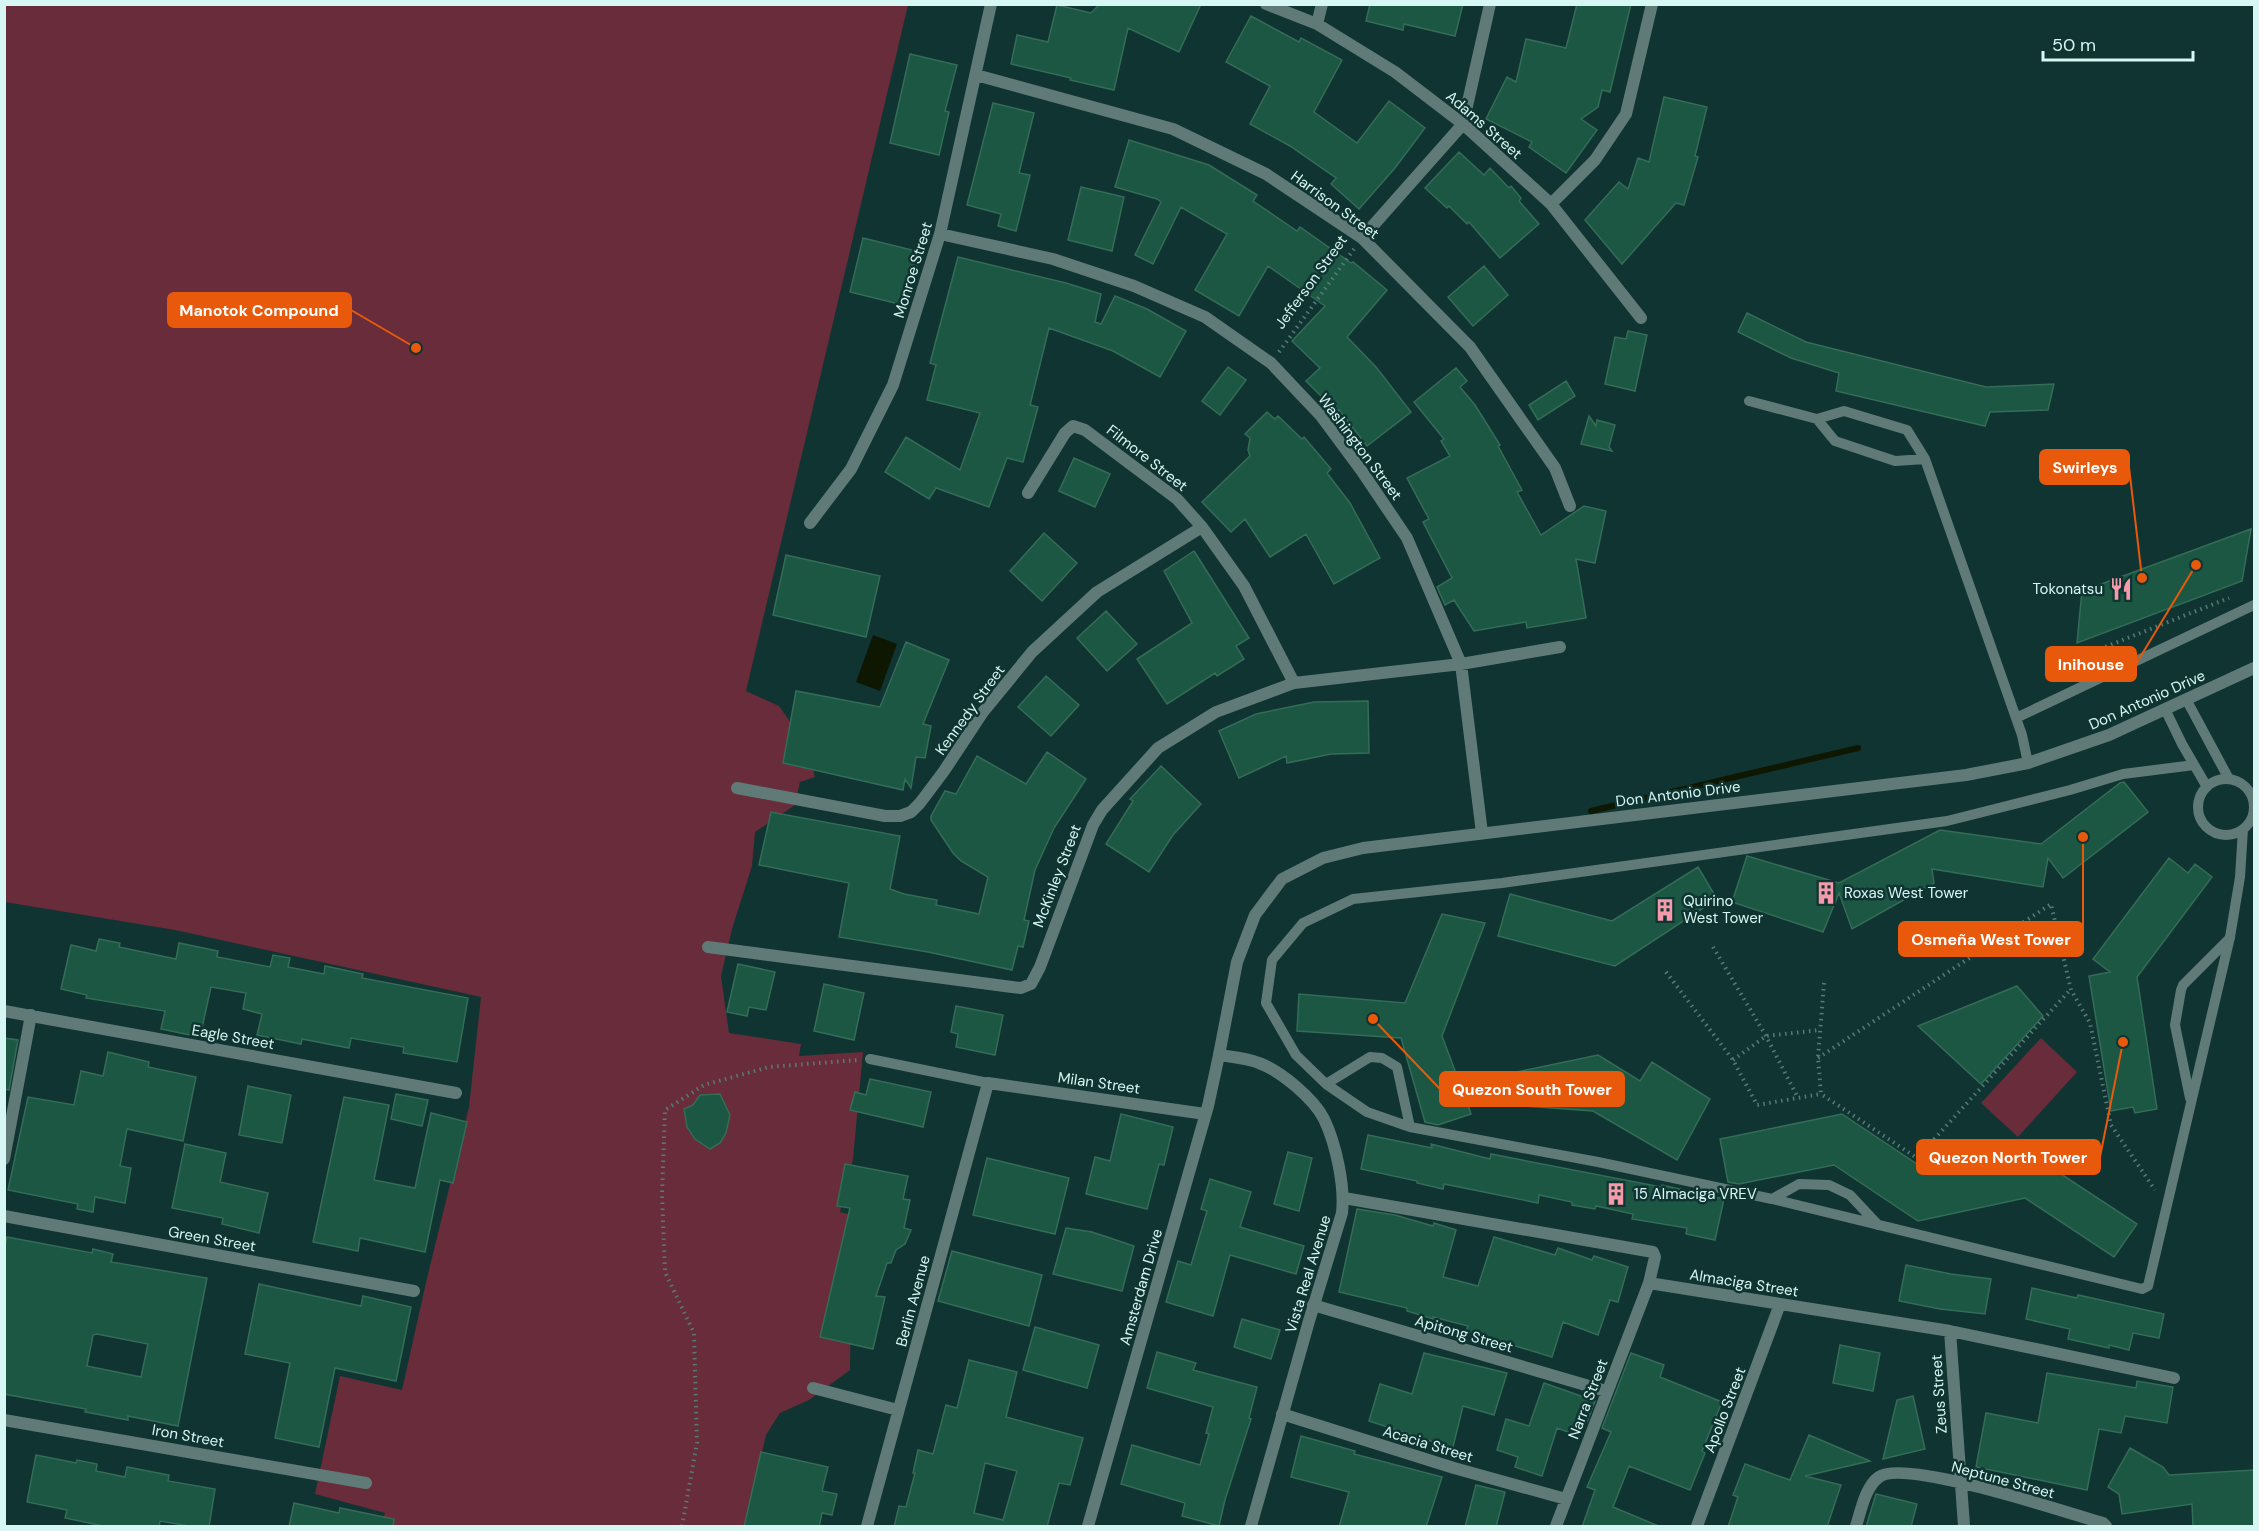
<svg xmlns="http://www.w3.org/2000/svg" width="2259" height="1531" font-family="'DM Sans',sans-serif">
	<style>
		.green { fill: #682c3a }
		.water { fill: #0e1702 }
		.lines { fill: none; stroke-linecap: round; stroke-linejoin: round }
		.stream { stroke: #0e1702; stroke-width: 6 }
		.building { fill: #1c5743; stroke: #346c58; stroke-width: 1.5; fill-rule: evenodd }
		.path { stroke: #587b78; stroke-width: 4; stroke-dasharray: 1.5 4.5; stroke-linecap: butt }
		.service { stroke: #5f7a77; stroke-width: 10 }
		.minor { stroke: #5f7a77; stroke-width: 12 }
		.tertiary { stroke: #5f7a77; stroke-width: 12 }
		.labels { text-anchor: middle; stroke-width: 5; stroke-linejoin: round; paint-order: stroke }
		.street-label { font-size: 15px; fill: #d6f7f3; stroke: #103431 }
		.poi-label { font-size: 15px; fill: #d6f7f3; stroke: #103431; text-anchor: start }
		.leader { fill: none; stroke: #e8590c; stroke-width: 2 }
		.callout-dot { fill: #e8590c; stroke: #103431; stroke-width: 2 }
		.callout { fill: #e8590c; stroke: #e8590c; stroke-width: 2 }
		.callout-label { font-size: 16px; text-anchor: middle; font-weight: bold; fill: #fff }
	</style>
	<rect width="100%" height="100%" fill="#103431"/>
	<path class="green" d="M4,5h904l-162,686 33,15 28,40 8,31 -15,5 -5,23 -40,27 -3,34 -20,63 -11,47 8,57 72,11 -2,12 64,-4 -10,107 -13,53 24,6 -13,72 -1,80 -41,30 -29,13 -14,22 -21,91h-364l4,-13 -70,-19 25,-118 62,14 25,-112 42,-171 12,-110 -306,-67 -170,-28z
		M2041,1038l36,34 -59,65 -37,-34z"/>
	<path class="water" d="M873,635l24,9 -17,47 -24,-9z"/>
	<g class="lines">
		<path class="stream" d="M1591,811l267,-63"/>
	</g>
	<path class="building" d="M1100,4h101l-22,48 -51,-24 -14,62 -44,-10 1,-2 -60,-14 6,-29 31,7 9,-37 34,8z
		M1370,4h93l-8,32 -51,-12 -1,6 -37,-9z
		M1577,4h54l-21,88 -8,-2 -4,17 -17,12 16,11 -31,43 -37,-26 3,-5 -46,-23 21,-42 9,5 10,-43 40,9z
		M1251,16l48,26 2,-4 41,22 -28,52 43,31 32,-42 36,27 -30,40 -36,41 -28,-25 5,-6 -46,-32 -40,-22 20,-38 -44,-24z
		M910,54l47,11 -12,46 4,1 -10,43 -49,-12z
		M1664,97l43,10 -12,49 3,1 -14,48 -8,-2 -54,61 -37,-44 34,-38 9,7 10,-31 11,4z
		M993,103l41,10 -15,60 11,2 -14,56 -18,-5 3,-12 -34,-9z
		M1129,140l80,25 48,30 -4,6 44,30 3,-4 51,36 2,-1 34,28 -40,47 29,30 35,45 -44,34 -28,-36 -2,2 -31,-31 14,-13 -28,-27 33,-35 -57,-40 -29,50 -44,-26 32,-56 -46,-27 -28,57 -18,-9 26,-53 -4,-3 -42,-12z
		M1459,152l25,23 6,-7 19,20 2,-2 10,12 -2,3 20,23 -39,34 -31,-36 -2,2 -18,-18 -2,2 -22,-20z
		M1081,187l43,10 -12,54 -44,-11z
		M863,238l57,14 -13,54 -57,-14z
		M958,257l108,26 35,11 -6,28 6,2 14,-28 32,13 39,22 -26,46 -47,-26 -64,-23 -19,77 8,2 -15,55 -16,-4 -18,49 -53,-19 -7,11 -44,-27 21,-35 54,33 20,-57 -53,-13 9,-35 -6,-2z
		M1484,266l24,29 -35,31 -25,-29z
		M1747,313l59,29 180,45 68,-3 -6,26 -58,2 -5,14 -149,-35 3,-18 -48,-15 -53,-26z
		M1628,331l19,4 -12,56 -30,-7 10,-47 11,2z
		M1228,367l18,13 -26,35 -18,-14z
		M1456,368l11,13 -7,6 15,18 25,40 -2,1 24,44 -5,2 24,43 43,-29 22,5 -11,52 -19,-4 10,59 -59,10 -1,-6 -52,9 -20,-31 -9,5 -8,-18 15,-9 -29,-56 6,-3 -22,-41 43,-22 -9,-15 3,-2 -30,-37z
		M1566,381l9,15 -37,24 -9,-15z
		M1267,412l8,7 3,-3 24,23 2,-2 27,32 -4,4 23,30 30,55 -46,26 -28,-50 -36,23 -25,-38 -14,13 -29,-30 48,-46 -2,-6 2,-12 -5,-4z
		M1589,416l7,10 1,-6 18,5 -6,22 3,4 -31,-7z
		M1074,458l36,16 -15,33 -36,-16z
		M2251,529l-9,52 -165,62 5,-52z
		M1044,533l33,30 -35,38 -32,-30z
		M1194,551l55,87 -13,8 8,13 -27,17 -2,-3 -48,31 -30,-45 55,-36 -28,-52z
		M786,555l94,21 -14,61 -93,-22z
		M1106,611l31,33 -30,27 -30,-33z
		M906,642l43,18 -26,64 8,2 -6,32 -9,-1 -5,31 -6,-9 -2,11 -120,-27 13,-72 84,16z
		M1046,676l33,29 -28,31 -33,-29z
		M1368,701l1,52 -38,1 -44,9 -1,-7 -47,22 -20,-47 37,-17 58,-12z
		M1047,752l39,27 -32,49 -19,42 -11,50 5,1 -6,26 -5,-1 -6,24 -84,-18 -89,-15 10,-54 -90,-18 12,-53 129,24 -10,53 14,5 33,6 -1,5 43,9 9,-37 -27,-16 -8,-8 -22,-33v-4l14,-25 11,3 21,-38 49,28z
		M1161,766l40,38 -28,31 -24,37 -43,-28 27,-43 -3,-2z
		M2124,782l24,30 -85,66 -15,-20 -5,29 -111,-18 2,14 -82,46 -13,-36 -16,39 -91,-30 15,-46 92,27 101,-53 101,14 79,-61z
		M2169,858l19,15 7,-9 17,13 -75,100 20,132 -22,4 -2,-6 -22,4 -22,-135 21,-4 -17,-13z
		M1698,867l19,32 -102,67 -117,-30 12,-42 102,27z
		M1442,914l43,9 -43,113 18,48 138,-29 42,26 12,-19 58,37 -33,61 -84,-49 -126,-9 4,12 -33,11 -13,-3 -24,-84 -104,-7 2,-37 106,9z
		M99,939l21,4 -1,4 57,12 3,-16 39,8 -1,6 53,10 3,-12 17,3 -2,9 36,7 1,-8 38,8 -1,4 106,20 -11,64 -54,-9 1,-6 -53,-9 -2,10 -47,-9 -1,5 -44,-9 5,-21 -19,-5 3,-16 -35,-6 -11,50 -39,-8 4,-18 -79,-13 1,-3 -26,-6 10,-44 25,6z
		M738,964l37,8 -9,38 -17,-3 -2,9 -20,-4z
		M824,984l40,9 -10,47 -40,-9z
		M2017,986l26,30 -62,68 -63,-58z
		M956,1006l47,9 -8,40 -39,-8 2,-13 -7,-2z
		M4,1038l14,2 -9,50 -5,-1z
		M108,1052l41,10 -1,5 48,10 -13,64 -56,-12 -7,37 11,2 -6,35 -30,-6 -2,15 -16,-3 1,-5 -70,-14 20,-93 46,8 7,-34 22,5z
		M870,1079l61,13 -8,35 -73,-17 5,-18 11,3z
		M248,1086l43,9 -9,48 -43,-8z
		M396,1094l32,6 -6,26 -31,-7z
		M720,1094l10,21 -4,18 -6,10 -10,6 -15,-10 -8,-12 -3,-18 9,-4 7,-10z
		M344,1097l45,8 -15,75 41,8 16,-75 36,9 -14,61 -13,-3 -15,72 -65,-14 -2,13 -45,-9z
		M1121,1114l52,13 -9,38 -5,-1 -12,45 -61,-15 9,-37 15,4z
		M1842,1114l84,56 97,-21 114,75 -23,33 -89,-59 -107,23 -84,-56 -95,19 -11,-2 -8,-43z
		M1368,1135l64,13 -1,-4 59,15 1,-5 170,33 1,-2 62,14 -9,41 -29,-6 1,-6 -55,-9 1,-5 -37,-8 -1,3 -23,-4v-3l-33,-7 -1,8 -94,-19 -1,5 -26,-6v-2l-56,-12z
		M185,1144l41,9 -6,29 48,11 -9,40 -37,-9 1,-6 -51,-10z
		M1288,1152l24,6 -13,53 -25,-7z
		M987,1158l82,20 -14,56 -82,-19z
		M845,1164l63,12 -5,23 7,1 -6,28 7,2 -6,14 -9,6 -5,13h-4l-11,33 9,1 -12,52 -53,-12 30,-129 -13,-2z
		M1210,1179l41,13 -11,35 64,19 -8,28 -66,-19 -17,61 -47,-14 12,-41 13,4 16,-54 -6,-2z
		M1357,1209l38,6 38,11 1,-3 22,7 -13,47 35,9 16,-49 61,18 3,-7 34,12 2,-4 34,11 -10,35 -8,-2 -12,35 -35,-13 -11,35 -86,-26 2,-5 -35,-9v2l-26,-8v-3l-68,-16z
		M1066,1228l26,4 42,14 -12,45 -69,-17z
		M7,1237l85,16 1,-4 20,5 -2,8 96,16 -29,148 -50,-10v4l-43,-8 1,-3 -82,-15v-143zM97,1334l51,10 -7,33 -54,-11 6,-31z
		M952,1251l90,24 -13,51 -91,-25z
		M1906,1265l45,9 40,5 -6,35 -45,-5 -41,-8z
		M259,1284l102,22 2,-10 48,11 -15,74 -61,-13 -16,79 -44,-9 15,-75 -45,-9z
		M2032,1288l45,10 1,-3 86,19 -5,24 -26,-5 -4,17 -20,-5v3l-41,-9 2,-10 -44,-10z
		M1242,1319l38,11 -9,29 -37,-12z
		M1035,1327l64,18 -12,43 -64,-18z
		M1840,1345l40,8 -7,38 -40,-8z
		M1157,1352l39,11 -3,7 64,17 -8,31 2,1 -26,81 -6,26 -37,-10 3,-13 -64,-19 11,-39 68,20 9,-31 -3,-1 7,-26 -66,-19z
		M1424,1353l83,20 -13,42 -31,-9 -11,45 -16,-3 1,-5 -68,-22 11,-37 32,10z
		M1631,1353l33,12 -4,12 62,25 -20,49 3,2 -15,37 -61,-24 -16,41 48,20h-79l13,-37 -8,-3 24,-55 -9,-4z
		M969,1360l48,12 -11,45 77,21 -13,47 -11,-2 -12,44h-153l5,-21 7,1 9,-34h-2l5,-23 15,4 13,-49 11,3zM985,1463l32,8 -14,49 -29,-7z
		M2047,1373l89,15 1,-7 36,6 -6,36 -42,-7 -4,17 -22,-4 -12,61 -111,-23 10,-54 52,10z
		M1544,1383l51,18 -8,21 -6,-2 -5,15 -19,-7 -15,48 -27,-9 3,-10 -21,-7 9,-31 23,7z
		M1913,1396l12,53 -42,10 14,-59z
		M1809,1435l61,26 -65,15 36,9 -14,42h-99l10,-30 -5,-2 12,-31 45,16z
		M1301,1436l54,15 -1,3 88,23 -16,50h-87l10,-35 -58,-15z
		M2130,1448l33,19 6,8 85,-5v57h-61l-1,-23 -70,10 -3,-20 -11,-7z
		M761,1452l67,15 -6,24 15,3 -5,21 -10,-2 -3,14h-75z
		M36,1455l40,8 1,-3 20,4 -1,7 29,6 2,-10 42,8 -1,6 47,8 -6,38h-14l-35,-6 -1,6h-51l-43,-9 2,-8 -40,-8z
		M1476,1485l29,7 -9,35h-31z
		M1876,1494l41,10 -6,23h-45z
		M294,1503l45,10 1,-5 54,11 -1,8h-104z"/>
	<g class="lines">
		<path class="path" d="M1279,352l75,-103
			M2072,660l157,-62
			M1713,947l53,89 32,62
			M1666,972l67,88 24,45 64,-11
			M1824,983l-6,75 3,36 96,64 153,-168
			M1818,1058l233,-154 20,86 19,33 21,102 44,65
			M1733,1060l33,-24 54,-6
			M682,1526l15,-83 -3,-110 -29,-61 -3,-78 3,-84 39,-25 65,-18 88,-7"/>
		<path class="service" d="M1749,401l68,18 27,-8 63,19 18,29 97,276 6,28
			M1817,419l18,22 60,20 30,-2
			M2186,699l43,80
			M2165,709l17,35 25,43
			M2016,718l238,-113
			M2194,765l-71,9 -53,16 -123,31 -445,62 -149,16 -50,24 -31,37 -6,43 30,52 30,29 41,28 43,15 188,35 174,37 370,90 6,-3 82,-349 10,-60 3,-48
			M2198 807a28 28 0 1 1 56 0a28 28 0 1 1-56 0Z
			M870,1059l118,24
			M1326,1084l44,-27 12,1 15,9 13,60
			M2190,1098l-15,-73 6,-35 2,-5 47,-47
			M1772,1199l27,-15 30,1 21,10 28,30"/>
		<path class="minor" d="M1266,4l51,20 78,48 68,52 88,80 90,114
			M1317,24l5,-20
			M976,75l197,54 93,45 96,64 108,109 85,121 15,38
			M1551,204l44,-44 31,-46 26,-110
			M940,234l113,25 81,27 71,31 66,46 50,53 40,54 46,68 54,126 21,169
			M1362,238l101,-114 27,-120
			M1028,493l37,-60 8,-7 12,4 92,69 25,28 42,59 50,97
			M810,523l41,-54 42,-84 47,-151 51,-230
			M737,788l148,28h15l11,-4 9,-9 24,-32 39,-59 49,-60 65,-60 105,-65
			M708,947l304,40 9,1 10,-4 9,-17 53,-142 9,-15 56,-62 58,-36 78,-29 167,-19 99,-17
			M4,1011l452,82
			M4,1159l27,-144
			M1344,1198l309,54 2,5 -6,26 -93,243
			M4,1216l410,75
			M1649,1283l301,48 224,47
			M1313,1305l293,86
			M1950,1331l14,195
			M813,1388l85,22
			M1282,1414l172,54 112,31
			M4,1420l362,63
			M867,1526l121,-443 217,31
			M1088,1526l120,-420 11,-51
			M1697,1526l83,-222
			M1856,1526c5,-15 9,-39 23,-49 25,-19 189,36 224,46l3,3"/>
		<path class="tertiary" d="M1251,1526l58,-205 33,-108c3,-27 -6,-69 -18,-94 -10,-20 -43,-48 -65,-56 -12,-5 -27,-6 -40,-8l18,-93 18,-47 27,-36 41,-21 40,-10 603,-73 62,-12 81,-28 145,-67"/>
	</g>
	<defs>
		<g id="restaurant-bare" transform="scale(1.8)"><path d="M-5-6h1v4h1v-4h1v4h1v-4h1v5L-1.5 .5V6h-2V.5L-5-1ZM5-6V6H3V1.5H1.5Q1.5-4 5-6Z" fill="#f39aab" stroke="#103431" stroke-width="2.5" paint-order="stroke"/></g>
		<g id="building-bare" transform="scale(1.8)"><path d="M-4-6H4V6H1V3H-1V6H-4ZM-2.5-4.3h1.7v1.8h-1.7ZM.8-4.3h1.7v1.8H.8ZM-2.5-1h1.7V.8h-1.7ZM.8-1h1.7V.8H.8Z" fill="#f39aab" stroke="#103431" stroke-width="2.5" paint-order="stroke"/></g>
	</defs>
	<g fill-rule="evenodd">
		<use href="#restaurant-bare" x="2121" y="589"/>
		<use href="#building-bare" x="1826" y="893"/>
		<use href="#building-bare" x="1665" y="910"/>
		<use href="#building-bare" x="1616" y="1194"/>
	</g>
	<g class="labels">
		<g class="street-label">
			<text transform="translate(1484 125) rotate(41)" y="5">Adams Street</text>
			<text transform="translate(1335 205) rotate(36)" y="5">Harrison Street</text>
			<text transform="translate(913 270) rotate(-73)" y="5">Monroe Street</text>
			<text transform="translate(1311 282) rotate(-54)" y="5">Jefferson Street</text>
			<text transform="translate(1360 447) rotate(53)" y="5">Washington Street</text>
			<text transform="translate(1147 458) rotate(38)" y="5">Filmore Street</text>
			<text transform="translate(2147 700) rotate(-24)" y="5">Don Antonio Drive</text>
			<text transform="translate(970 710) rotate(-54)" y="5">Kennedy Street</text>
			<text transform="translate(1678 794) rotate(-7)" y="5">Don Antonio Drive</text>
			<text transform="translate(1057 876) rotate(-69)" y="5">McKinley Street</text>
			<text transform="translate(233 1037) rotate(10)" y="5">Eagle Street</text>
			<text transform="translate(1099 1083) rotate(8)" y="5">Milan Street</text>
			<text transform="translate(212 1239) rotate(10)" y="5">Green Street</text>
			<text transform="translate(1308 1274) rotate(-73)" y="5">Vista Real Avenue</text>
			<text transform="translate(1744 1283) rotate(9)" y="5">Almaciga Street</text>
			<text transform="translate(1141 1287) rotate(-74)" y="5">Amsterdam Drive</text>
			<text transform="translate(913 1301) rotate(-75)" y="5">Berlin Avenue</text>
			<text transform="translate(1464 1334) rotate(16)" y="5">Apitong Street</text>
			<text transform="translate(1939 1394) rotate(-94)" y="5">Zeus Street</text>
			<text transform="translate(1588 1399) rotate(-69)" y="5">Narra Street</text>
			<text transform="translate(1725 1410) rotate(-69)" y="5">Apollo Street</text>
			<text transform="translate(188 1436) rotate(10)" y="5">Iron Street</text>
			<text transform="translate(1428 1444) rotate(17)" y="5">Acacia Street</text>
			<text transform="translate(2003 1480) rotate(15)" y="5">Neptune Street</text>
		</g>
		<g class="poi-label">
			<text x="2103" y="594" text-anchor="end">Tokonatsu</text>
			<text x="1844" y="898">Roxas West Tower</text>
			<text x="1683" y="906">Quirino<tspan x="1683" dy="17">West Tower</tspan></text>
			<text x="1634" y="1199">15 Almaciga VREV</text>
		</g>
	</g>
	<path class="leader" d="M416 348L351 310M2142 578L2129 467M2196 565L2136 664M2083 837L2083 939M1373 1019L1440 1089M2123 1042L2100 1157"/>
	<g class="callout-dot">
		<circle cx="416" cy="348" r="6"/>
		<circle cx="2142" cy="578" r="6"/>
		<circle cx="2196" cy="565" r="6"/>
		<circle cx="2083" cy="837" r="6"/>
		<circle cx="1373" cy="1019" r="6"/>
		<circle cx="2123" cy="1042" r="6"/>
	</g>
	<g class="callout">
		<rect x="168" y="293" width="183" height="34" rx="6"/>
		<rect x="2040" y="450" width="89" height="34" rx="6"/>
		<rect x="2046" y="647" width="90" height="34" rx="6"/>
		<rect x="1899" y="922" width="184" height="34" rx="6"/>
		<rect x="1440" y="1072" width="184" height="34" rx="6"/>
		<rect x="1917" y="1140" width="183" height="34" rx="6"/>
	</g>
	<g class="callout-label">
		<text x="259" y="316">Manotok Compound</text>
		<text x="2085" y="473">Swirleys</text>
		<text x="2091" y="670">Inihouse</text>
		<text x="1991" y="945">Osmeña West Tower</text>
		<text x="1532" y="1095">Quezon South Tower</text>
		<text x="2008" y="1163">Quezon North Tower</text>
	</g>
	<rect width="2259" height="1531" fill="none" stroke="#d6f7f3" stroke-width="12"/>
	<path d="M2043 51v9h150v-9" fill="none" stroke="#d6f7f3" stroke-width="3"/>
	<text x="2052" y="51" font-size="18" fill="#d6f7f3" stroke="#103431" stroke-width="4.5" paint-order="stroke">50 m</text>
</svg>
